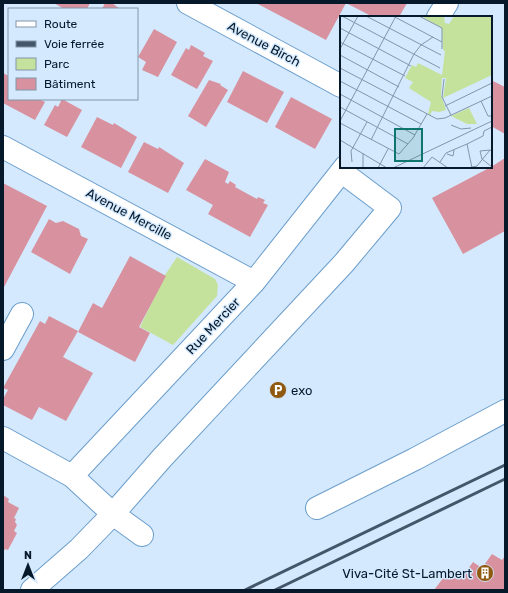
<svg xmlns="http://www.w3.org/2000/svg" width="508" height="593" font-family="Rubik,sans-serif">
<rect width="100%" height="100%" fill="#d4e9fd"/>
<!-- green -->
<path fill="#c5e29c" d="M177 257 215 279 218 285 217 296 173 345 140 327 165 275Z"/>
<!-- building -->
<path fill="#d8929f" d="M54 3H90L87 9H64Z
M105 3H112L120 9H102Z
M256 3H407L399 17H373L346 3 326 40Z
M154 29 177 42 158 77 142 70 146 62 138 57Z
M191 45 205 53 203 56 213 61 197 89 171 75 186 48 189 50Z
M243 71 284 92 267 123 227 102Z
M3 73 9 76V99H39L45 102 35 120 3 103Z
M209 80 221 84 220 85 228 90 206 127 188 116Z
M491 80 505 87V134L491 126Z
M291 97 332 119 315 149 275 127Z
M62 99 82 110 67 137 44 125 55 105 58 107Z
M97 117 113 125 114 123 137 137 121 168 81 147Z
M144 142 158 149 159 147 184 163 168 193 128 172Z
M505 158V231L463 254 432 198 491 167Z
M205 159 229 172 225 182 228 184 230 181 236 185 235 187 257 199 258 197 265 200 263 203 268 205 250 237 208 214 213 205 186 190Z
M3 183 47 206 3 289Z
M49 219 56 223 63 221 79 229 81 236 88 239 70 274 31 252Z
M130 256 166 276 139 327 150 333 135 362 78 332 93 303 102 308Z
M49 316 78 331 63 357 93 373 66 421 39 407 32 420 3 405V399L8 390 3 388 40 321 45 324Z
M3 495 9 499 8 502 19 508 14 518 16 519 15 522 17 525 14 531 17 533 8 550 5 549 3 553Z
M492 554 502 560 505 556V590H434L444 577 448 579 454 570 463 576 473 562 482 568Z"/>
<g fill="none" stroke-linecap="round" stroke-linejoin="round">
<!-- minor casing -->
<g stroke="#6b9dcb" stroke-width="24">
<path id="minor" d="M188 3 341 86
M438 17 447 3
M3 147 254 282
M3 349 22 314
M3 438 72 476 113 514 142 535
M72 476 254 282 345 167
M317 508 415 459 505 411
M32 590 79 549 113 514 162 458 344 263 390 208 342 172"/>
</g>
<!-- minor -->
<use href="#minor" stroke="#fff" stroke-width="22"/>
<!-- rail -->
<path stroke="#435769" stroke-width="3" d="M245 590 505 465
M275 590 505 479"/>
</g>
<!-- icons -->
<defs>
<g id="parking-disc" transform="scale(0.9)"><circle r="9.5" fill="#905910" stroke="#d4e9fd"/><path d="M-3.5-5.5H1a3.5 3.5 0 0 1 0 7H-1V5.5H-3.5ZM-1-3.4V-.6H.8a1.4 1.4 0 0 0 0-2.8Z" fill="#fff"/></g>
<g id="building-disc" transform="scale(0.9)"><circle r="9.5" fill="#905910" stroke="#d4e9fd"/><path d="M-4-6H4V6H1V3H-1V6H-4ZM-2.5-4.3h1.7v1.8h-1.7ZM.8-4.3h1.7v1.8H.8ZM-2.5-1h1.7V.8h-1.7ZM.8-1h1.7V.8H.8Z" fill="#fff"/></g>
</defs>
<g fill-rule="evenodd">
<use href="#parking-disc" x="278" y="390"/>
<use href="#building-disc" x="485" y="573"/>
</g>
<g text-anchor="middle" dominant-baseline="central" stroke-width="3" stroke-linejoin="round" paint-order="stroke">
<!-- street labels -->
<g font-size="13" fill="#05192a" stroke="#d4e9fd">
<text transform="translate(264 44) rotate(28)">Avenue Birch</text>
<text transform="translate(129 214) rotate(28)">Avenue Mercille</text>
<text transform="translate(213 326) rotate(-47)">Rue Mercier</text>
</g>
<!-- poi labels -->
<g font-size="13" fill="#05192a" stroke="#d4e9fd" text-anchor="start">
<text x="291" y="390">exo</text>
<text x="472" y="573" text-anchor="end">Viva-Cité St-Lambert</text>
</g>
</g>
<!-- overview -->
<g transform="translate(340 16)">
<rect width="152" height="152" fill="#d4e9fd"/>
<path d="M81 0H104L105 7 109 8 114 0 152 1V59L103 82 106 62H102L101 79 106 94 99 96 92 95 90 99 88 98 91 86 69 72 73 66 65 62 72 49 76 51 78 47 102 59 105 35 103 34 102 12ZM129 92 137 108H127L111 100Z" fill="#c5e29c"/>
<path fill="none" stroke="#8196a9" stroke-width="1" d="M2 0 100 52M26 0 101 39M53 0 102 26M79 0 102 12V33M0 12 71 50M0 26 65 60M0 33 18 0M0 39 59 71M0 52 97 103 105 102 152 80M104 63 102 81 111 99M0 65 81 108M0 78 75 119M141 85 148 100H152M105 90 152 67M0 91 68 128M0 105 56 0M0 107 59 138 73 122 87 98M111 109 121 113 131 112M0 124 47 152M31 124 74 38 81 29 93 21M23 137V152M107 138 113 140 114 134M142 143 140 135 150 134M142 143 152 151M12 146 11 135 27 106M100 146 106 137 127 128M132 151 137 150 150 134 152 135M38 152 48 133M53 152 152 105M83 152 92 141 108 152M132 152 127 128 143 120 144 115 152 111"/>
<path fill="#0f766e" fill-opacity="0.15" stroke="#0f766e" stroke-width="2" d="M55 113H82V145H55Z"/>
<rect width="152" height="152" fill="none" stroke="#05192a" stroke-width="2"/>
</g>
<!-- border -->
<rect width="508" height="593" fill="none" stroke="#05192a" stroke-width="8"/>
<!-- legend -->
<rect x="8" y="8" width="130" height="92" fill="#d4e9fd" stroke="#8196a9"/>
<rect x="16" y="21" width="20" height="6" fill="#ffffff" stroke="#8196a9"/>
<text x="44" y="28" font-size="12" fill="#05192a">Route</text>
<rect x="16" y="41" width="20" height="6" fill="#435769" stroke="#8196a9"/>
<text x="44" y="48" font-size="12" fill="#05192a">Voie ferrée</text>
<rect x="16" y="58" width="20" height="12" fill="#c5e29c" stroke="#8196a9"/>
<text x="44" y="68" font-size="12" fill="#05192a">Parc</text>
<rect x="16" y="78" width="20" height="12" fill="#d8929f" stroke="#8196a9"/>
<text x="44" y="88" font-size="12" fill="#05192a">Bâtiment</text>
<!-- north arrow -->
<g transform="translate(28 565)" stroke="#d4e9fd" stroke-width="3" paint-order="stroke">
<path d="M0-3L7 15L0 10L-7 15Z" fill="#05192a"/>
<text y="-6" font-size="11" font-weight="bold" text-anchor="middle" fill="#05192a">N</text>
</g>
</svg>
